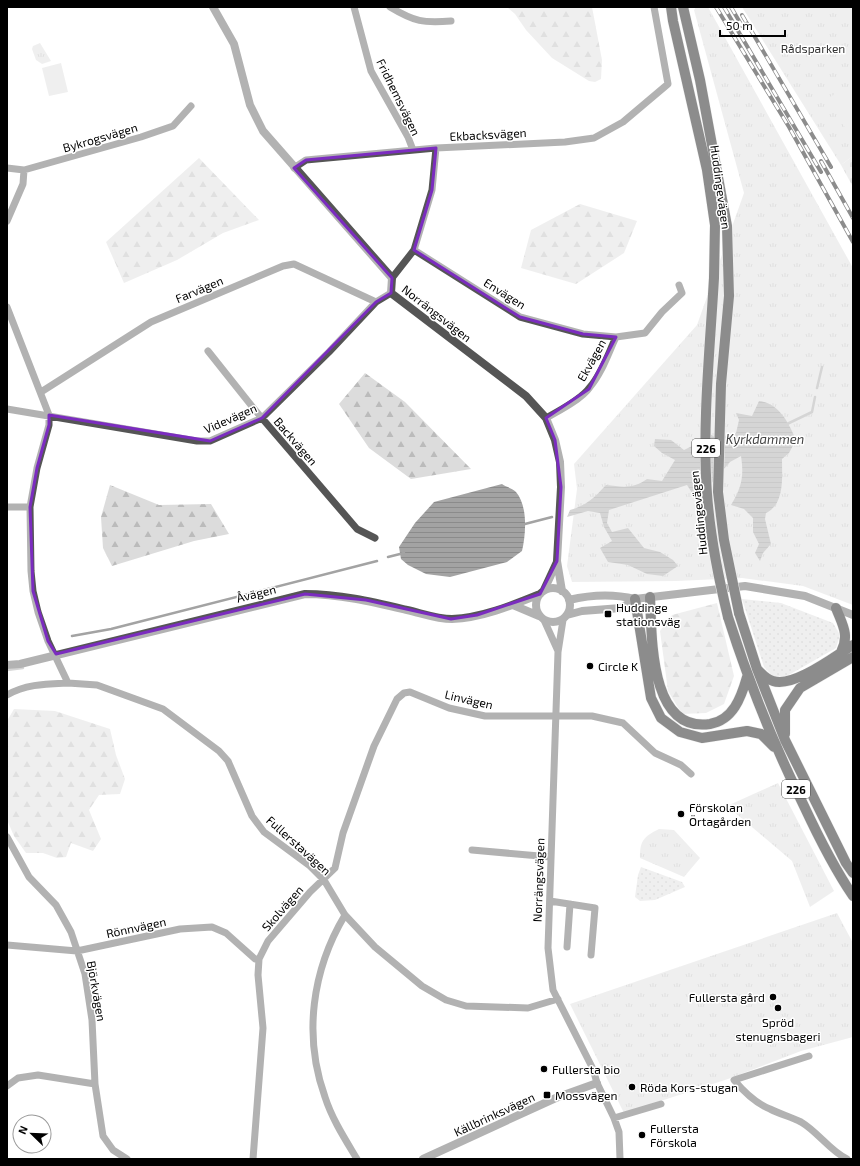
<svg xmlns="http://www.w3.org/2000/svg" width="860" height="1166" font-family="'Exo 2',sans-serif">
<defs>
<pattern id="grass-dots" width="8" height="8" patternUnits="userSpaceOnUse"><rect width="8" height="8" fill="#dcdcdc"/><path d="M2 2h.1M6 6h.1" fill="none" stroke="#bbb" stroke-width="1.8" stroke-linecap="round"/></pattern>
<pattern id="forest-firs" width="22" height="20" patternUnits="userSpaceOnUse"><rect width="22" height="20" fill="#dcdcdc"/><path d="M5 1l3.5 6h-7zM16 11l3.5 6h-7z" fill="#bbb"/></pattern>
<pattern id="cemetery-stones" width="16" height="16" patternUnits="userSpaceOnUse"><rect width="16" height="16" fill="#dcdcdc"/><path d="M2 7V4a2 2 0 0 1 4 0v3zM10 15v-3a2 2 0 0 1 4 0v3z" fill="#bbb"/></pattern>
<pattern id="park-tufts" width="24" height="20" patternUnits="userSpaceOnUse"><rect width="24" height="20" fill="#dcdcdc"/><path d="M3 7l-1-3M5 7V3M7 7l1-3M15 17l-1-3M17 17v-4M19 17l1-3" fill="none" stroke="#bbb"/></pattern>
<pattern id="water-rules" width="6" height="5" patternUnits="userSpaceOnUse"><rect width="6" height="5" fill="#a3a3a3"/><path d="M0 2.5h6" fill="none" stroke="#8b8b8b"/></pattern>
</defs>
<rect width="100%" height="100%" fill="#fff"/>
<!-- grass -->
<path fill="url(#grass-dots)" d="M742 599 781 603 833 623 840 635 836 648 787 676H773L764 667Z
M641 867 682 882 685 887 655 900 640 901 635 897 638 875Z"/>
<!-- forest -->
<path fill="url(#forest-firs)" d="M507 7H592L602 60 601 79 595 82 589 81 552 58 526 30 515 14Z
M199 158 259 220 223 233 177 260 124 283 106 242Z
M580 204 637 221 624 253 576 284 521 268 531 230Z
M365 373 405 402 471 469 411 479 369 448 339 404Z
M110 485 159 505 211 504 229 534 194 541 112 566 103 548 101 517Z
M717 603 734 676 724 704 706 713 682 714 668 691 660 631 672 615Z
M14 709 55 711 110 729 116 755 125 779 120 794 99 795 89 810 101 839 93 851 71 843 66 857 57 858 43 853H26L14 836 7 820V721Z"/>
<!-- cemetery -->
<path fill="url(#cemetery-stones)" d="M853 156V187L841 165Z"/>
<!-- park -->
<path fill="url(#park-tufts)" d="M696 7H708L853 268V605L803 586 742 578 677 581 572 582 567 566 577 489 574 464 697 325 744 193 694 10Z
M742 7H853V156L841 165Z
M40 43 51 61 42 64 36 60 32 49 33 46Z
M778 783 834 891 810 907 792 861 727 806Z
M659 829 674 830 700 858 684 877 640 858C640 841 643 837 659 829Z
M837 913 853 943V1037L801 1051 728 1079 624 1113 570 1004Z"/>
<!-- pitch -->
<path fill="#dcdcdc" d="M61 63 68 92 49 96 42 68Z
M852 85 853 86V141L828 98Z"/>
<!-- water -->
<path fill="url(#water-rules)" d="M759 401C779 403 789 423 796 440L789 453 782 459C782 477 785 504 766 513L765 519 771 544 763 553 760 561 755 553 759 544 753 532V518L744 509 731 505C742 487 744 476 741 456L730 462 709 486 694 496 687 485 609 510 607 523 612 532 628 528 644 548 660 552 673 560 678 566 663 576 647 574 628 565 608 562 600 548 612 541 604 527 600 513 588 511 567 517 570 510C586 506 595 497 606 485 623 487 633 489 647 479L662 481 675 460 662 453 654 446 655 439 671 440 684 450 702 441 700 431 703 429 716 438 736 433 739 420 736 413 752 416Z
M502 484C506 487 512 488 516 492 528 506 526 534 522 551L507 562 450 577 426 574 408 565 401 559 399 547 415 523 434 502Z"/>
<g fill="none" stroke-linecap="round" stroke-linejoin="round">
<!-- stream -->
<path stroke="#a3a3a3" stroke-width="2.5" d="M817 388 822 367
M785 425 812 412 815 397
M521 525 552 517
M388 557 404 553
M72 636 111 629 377 561
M7 670 23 668"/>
<!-- primary casing -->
<g stroke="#dbdbdb" stroke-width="11">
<path id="primary" d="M671 7 673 21 707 170 715 225 714 278
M683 7 700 80 727 226 729 296
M650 597C652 636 649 733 710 724 733 720 741 698 747 677
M635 599 651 698 661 718 680 732 702 738 747 731 761 734 774 747
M836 608C842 624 850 635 841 652
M739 613 757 669 785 740 846 863 853 873
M728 617C749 683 773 743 804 806 818 836 834 868 853 896
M758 670C763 675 766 679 773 681 794 688 835 656 853 645
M785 734V710L800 688 853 657"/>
</g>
<!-- minor -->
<path stroke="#555" stroke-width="7" d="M354 7 371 71 408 137 413 150
M390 7C415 22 423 23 451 21
M7 168 24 170 141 137 173 126 191 106
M294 168 306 160 436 148 565 142 594 138 623 122 668 84 654 7
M7 221 23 184 24 170
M414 250 520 317 583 334 616 337
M392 278 414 250 432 190 436 148
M7 307 49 415V425L37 468 30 507 31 571 33 591 38 612 48 641 68 683 97 685 163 709 219 751 228 761 252 816 264 832 310 866 324 880 345 915 375 947 422 986 446 1000 466 1006 528 1008 558 999
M208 351 255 410 357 529 375 538
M41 392 151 322 283 266 294 264 376 302
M7 409 197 441H210L262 418 329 352 376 302 391 293
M546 418C559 411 582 399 590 387 602 373 608 354 616 337L645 333 662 312 682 293 679 285
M7 507H30
M544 620 558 651
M563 620 558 652 548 948 553 990 593 1069 597 1083 614 1118 619 1132 620 1159
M7 695C26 684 46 684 68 683
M7 837 29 877 56 905 71 932 85 974 92 1020 95 1084 103 1136 113 1150 127 1159
M472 850 551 857
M550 901 595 908 591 955
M345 915C312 970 303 1036 325 1097 332 1119 345 1139 357 1159
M7 945 77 951 180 929 212 927 226 933 255 959H259
M567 947 570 904
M809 1056 734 1080C744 1092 755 1103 770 1109 780 1114 791 1117 801 1122 818 1132 830 1151 847 1159
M7 1086 18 1078 38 1075 95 1084
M614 1118 661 1104
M253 1159 263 1028 258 975 259 959 268 941 310 892 335 868 343 833 374 746 397 699 404 693 410 692 449 708 485 716H592L623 723 655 753 681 765 691 774"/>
<!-- tertiary -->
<path stroke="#555" stroke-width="8" d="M213 7 234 44 250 105 263 131 392 278 391 293 526 396 546 418 555 440 560 462 561 487 557 561 562 591
M536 605a17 17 0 1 1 34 0a17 17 0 1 1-34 0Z
M544 590 557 562
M569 600C590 595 614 594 635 599L745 586 805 596 853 615
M513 605 539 616
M567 615 582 611 621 608 635 599
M7 665 20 664 305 594C340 594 373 602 407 610 421 613 437 619 452 619 482 618 513 605 540 594
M423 1159 558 1097 597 1083"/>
<!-- primary -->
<use href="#primary" stroke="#000" stroke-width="10"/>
<!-- rail casing -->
<g stroke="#000" stroke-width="4">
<path id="rail" d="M716 7 789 127 853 242
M724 7 821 172
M731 7 742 26
M742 15 831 167
M821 161 853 218"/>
</g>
<!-- rail -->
<use href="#rail" stroke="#fff" stroke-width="2.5" stroke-dasharray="8" stroke-linecap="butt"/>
<!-- primary-bridge casing -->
<g stroke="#dbdbdb" stroke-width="11" stroke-linecap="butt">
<path id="primary-bridge" d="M714 278C710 348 702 425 707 494 710 535 718 576 728 617
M729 296 721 384 718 492 724 540 739 613"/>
</g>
<!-- primary-bridge -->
<use href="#primary-bridge" stroke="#000" stroke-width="10"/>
</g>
<!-- marked area -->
<path d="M0 0H860V1166H0ZM436 148 432 190 414 250 520 317 583 334 616 337 589 389 546 418 555 440 561 487 557 561 540 594 477 615 451 619 366 600 305 594 56 654 48 641 33 591 30 507 37 468 49 425V415L210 441 262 418 376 302 391 293 392 278 294 168 306 160Z" fill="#fff" fill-opacity=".55" fill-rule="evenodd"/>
<path fill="none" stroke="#7b2cbf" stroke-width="3" stroke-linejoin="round" d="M436 148 432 190 414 250 520 317 583 334 616 337 589 389 546 418 555 440 561 487 557 561 540 594 477 615 451 619 366 600 305 594 56 654 48 641 33 591 30 507 37 468 49 425V415L210 441 262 418 376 302 391 293 392 278 294 168 306 160Z"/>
<!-- markers -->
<g fill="#000" stroke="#fff" stroke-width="1.5">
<rect x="604" y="610" width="8" height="8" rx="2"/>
<circle cx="590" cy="666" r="4"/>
<circle cx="681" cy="814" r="4"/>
<circle cx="773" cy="997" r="4"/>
<circle cx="778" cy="1008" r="4"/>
<circle cx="544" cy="1069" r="4"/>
<circle cx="632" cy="1087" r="4"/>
<rect x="543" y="1091" width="8" height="8" rx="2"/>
<circle cx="642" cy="1135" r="4"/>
</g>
<g text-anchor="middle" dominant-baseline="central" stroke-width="3" stroke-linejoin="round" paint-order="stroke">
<!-- shield labels -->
<g fill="#fff" stroke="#4c4c4c" stroke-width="1">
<rect x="692" y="439" width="28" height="18" rx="3"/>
<rect x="782" y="780" width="28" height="18" rx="3"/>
</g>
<g font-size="11" font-weight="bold" fill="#000">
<text x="706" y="448">226</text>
<text x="796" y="789">226</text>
</g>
<!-- park labels -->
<g font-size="12" fill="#333" stroke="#fff">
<text x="813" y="48">Rådsparken</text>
</g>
<!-- street labels -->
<g font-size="12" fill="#000" stroke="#fff">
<text transform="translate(399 97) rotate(64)">Fridhemsvägen</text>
<text transform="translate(488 134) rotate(-3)">Ekbacksvägen</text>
<text transform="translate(100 137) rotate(-16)">Bykrogsvägen</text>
<text transform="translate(721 187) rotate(82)">Huddingevägen</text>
<text transform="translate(199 289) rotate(-23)">Farvägen</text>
<text transform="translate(505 293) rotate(32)">Envägen</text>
<text transform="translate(437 313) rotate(38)">Norrängsvägen</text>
<text transform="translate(591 360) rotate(-61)">Ekvägen</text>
<text transform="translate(230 418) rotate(-24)">Videvägen</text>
<text transform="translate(296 441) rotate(49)">Backvägen</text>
<text transform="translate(698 513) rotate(-96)">Huddingevägen</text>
<text transform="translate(256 593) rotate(-14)">Åvägen</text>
<text transform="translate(469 699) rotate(13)">Linvägen</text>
<text transform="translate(299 845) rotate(42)">Fullerstavägen</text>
<text transform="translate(538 880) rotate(-88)">Norrängsvägen</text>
<text transform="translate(282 908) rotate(-49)">Skolvägen</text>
<text transform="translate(136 927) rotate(-12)">Rönnvägen</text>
<text transform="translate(97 991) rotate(80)">Björkvägen</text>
<text transform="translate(494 1114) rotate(-25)">Källbrinksvägen</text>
</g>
<!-- poi labels -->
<g font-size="12" fill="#000" stroke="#fff" text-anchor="start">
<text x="616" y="607">Huddinge<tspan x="616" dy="14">stationsväg</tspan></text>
<text x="598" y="666">Circle K</text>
<text x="689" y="807">Förskolan<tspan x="689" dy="14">Örtagården</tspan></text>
<text x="765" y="997" text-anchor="end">Fullersta gård</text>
<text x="778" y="1022" text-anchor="middle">Spröd<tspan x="778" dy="14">stenugnsbageri</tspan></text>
<text x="552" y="1069">Fullersta bio</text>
<text x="640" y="1087">Röda Kors-stugan</text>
<text x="555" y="1095">Mossvägen</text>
<text x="650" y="1128">Fullersta<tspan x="650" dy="14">Förskola</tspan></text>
</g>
<!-- water labels -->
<g font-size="13" font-style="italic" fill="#444" stroke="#fff">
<text x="765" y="439">Kyrkdammen</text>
</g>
</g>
<!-- border -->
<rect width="860" height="1166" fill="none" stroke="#000000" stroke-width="16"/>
<!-- north arrow -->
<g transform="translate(32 1134) rotate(293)"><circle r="19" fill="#ffffff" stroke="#999999"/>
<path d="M0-3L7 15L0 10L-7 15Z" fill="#000000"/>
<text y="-6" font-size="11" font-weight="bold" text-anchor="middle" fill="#000000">N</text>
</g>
<!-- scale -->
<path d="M720 30v6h65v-6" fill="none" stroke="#000000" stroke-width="2"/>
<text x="726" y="30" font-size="12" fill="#000000" stroke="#ffffff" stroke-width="3" paint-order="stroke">50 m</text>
</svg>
